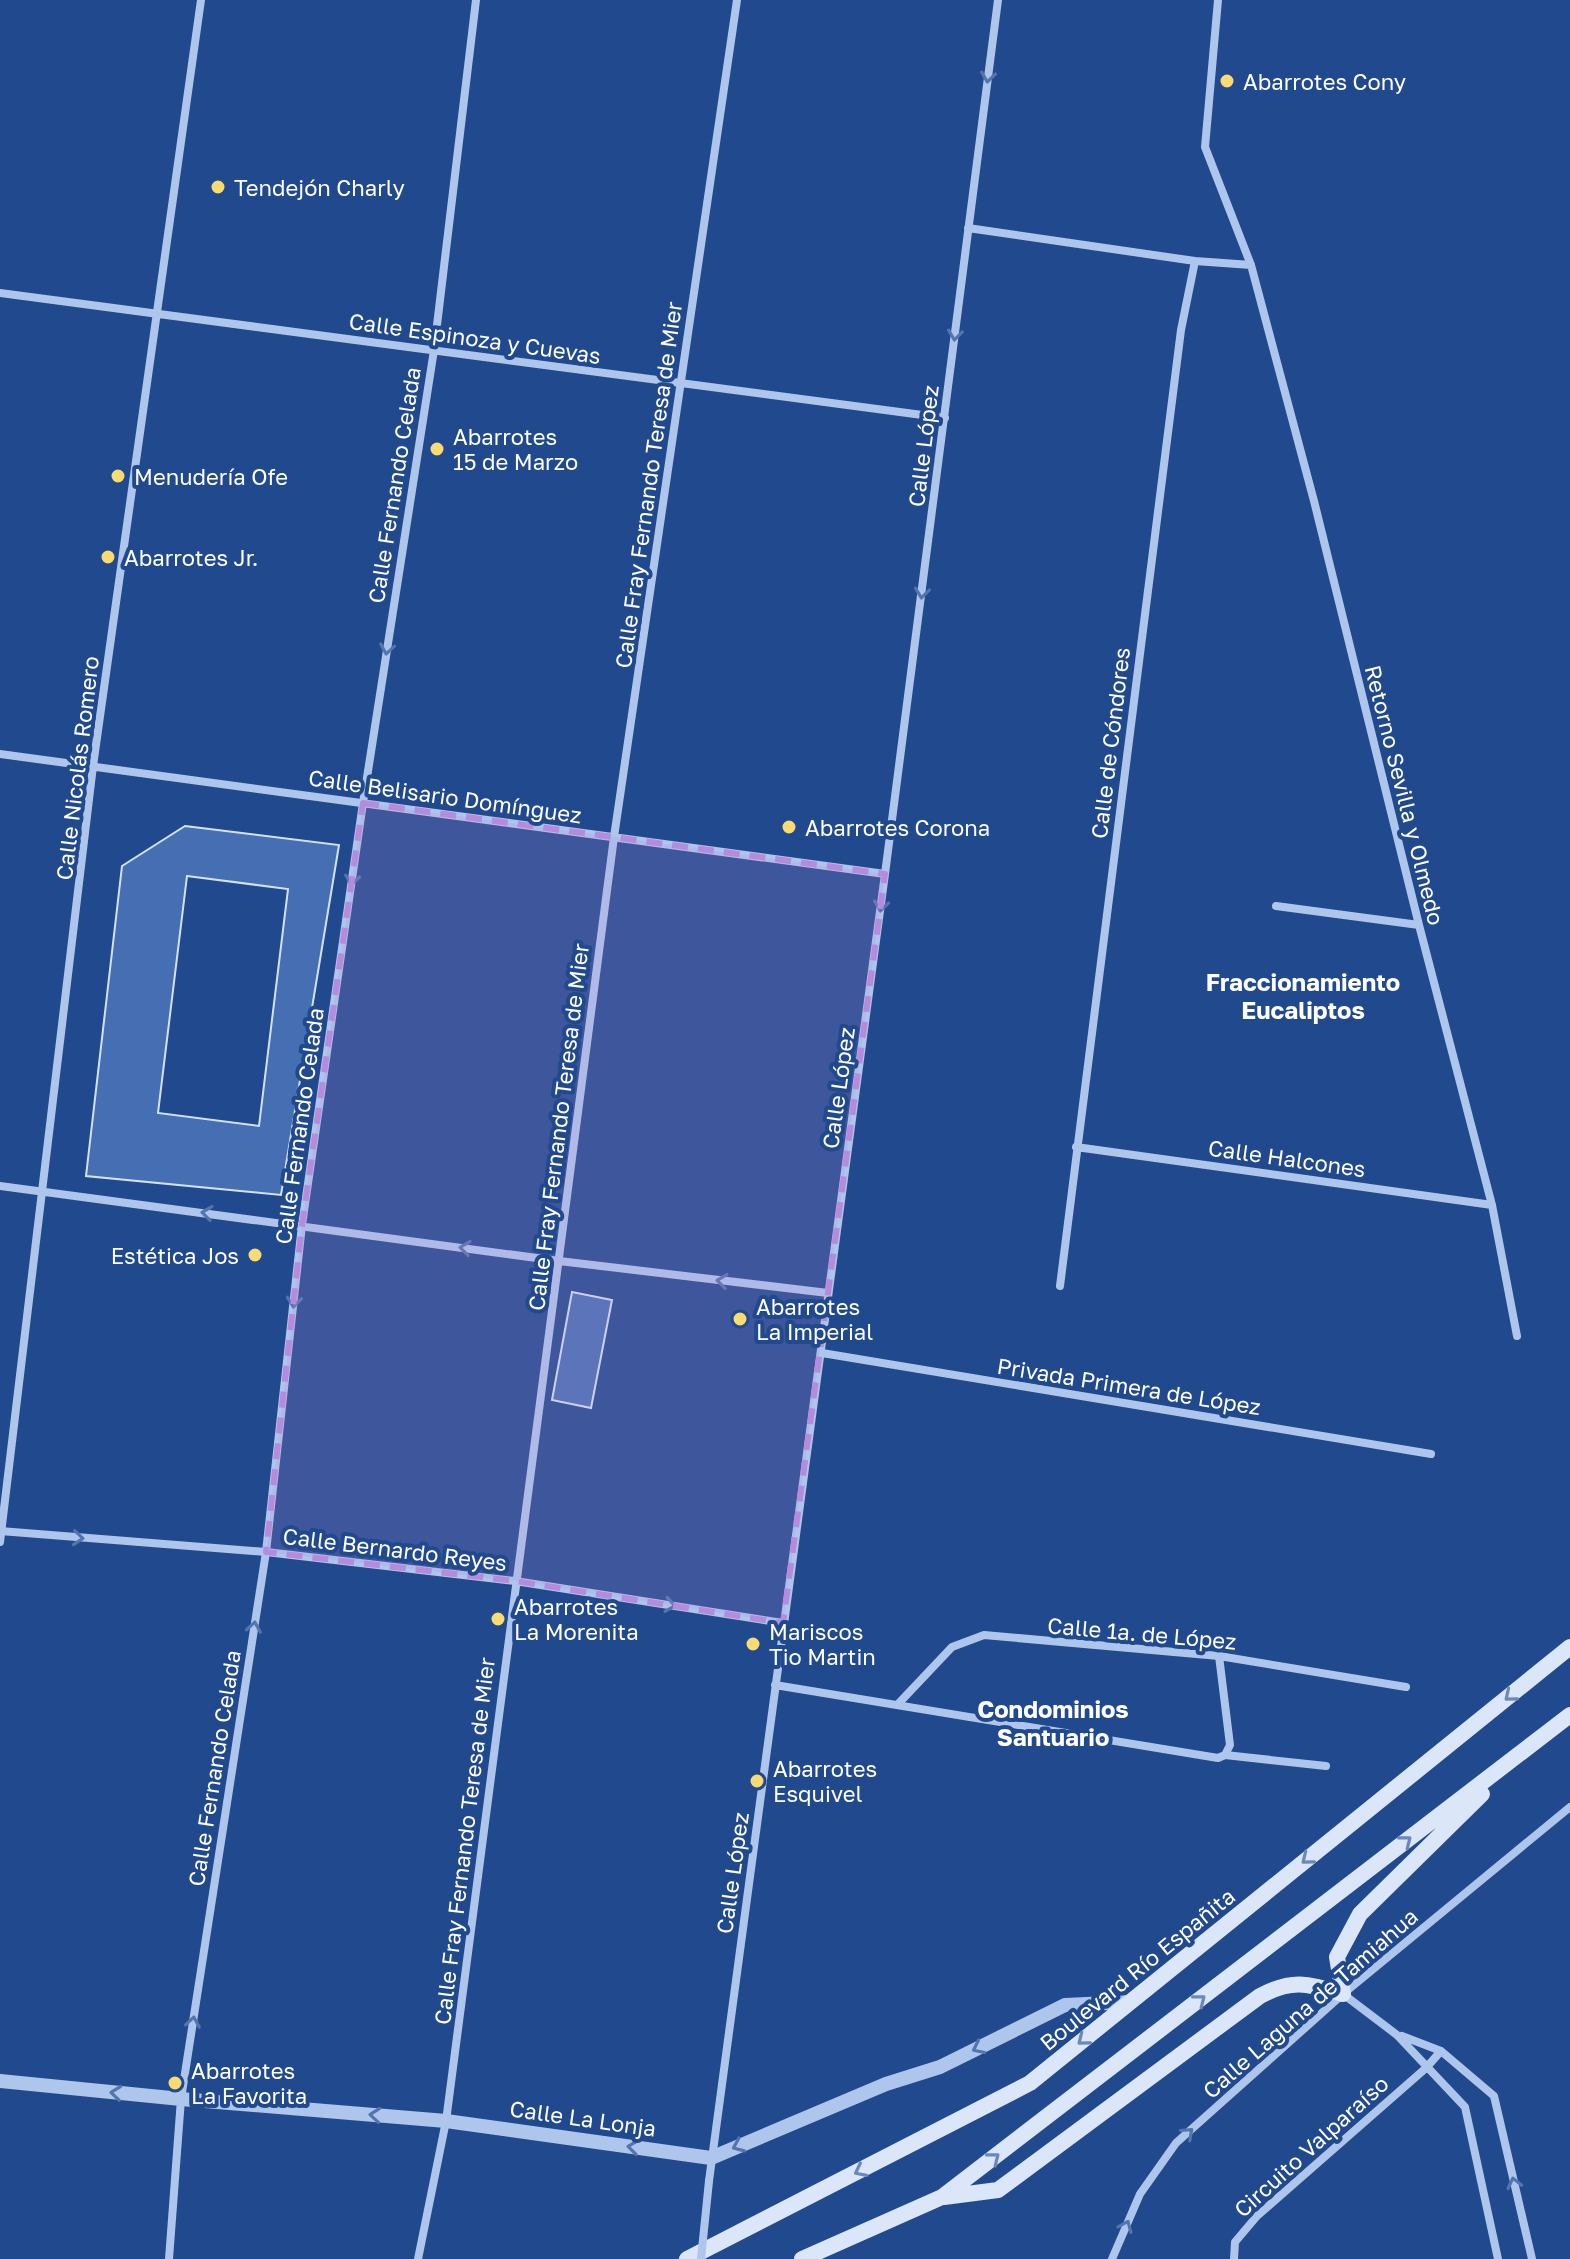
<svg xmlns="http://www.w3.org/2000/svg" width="1570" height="2259" font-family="'Golos Text',sans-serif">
<rect width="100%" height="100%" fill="#21498d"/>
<!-- building -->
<path fill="#456fb2" stroke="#d4e2f9" stroke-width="2" fill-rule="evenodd" d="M185 826 339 845 281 1195 86 1176 122 866ZM187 876 288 889 259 1126 158 1113Z
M572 1292 612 1300 591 1408 552 1400Z"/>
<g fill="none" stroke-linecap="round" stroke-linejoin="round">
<!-- minor -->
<path stroke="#afc6ec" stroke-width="8" d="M1218 0 1205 147 1251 265 1314 501 1419 925 1492 1205 1517 1336
M968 228 1195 261
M0 293 945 418
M0 754 885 874
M1276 906 1419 925
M1076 1147 1492 1205
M0 1186 559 1261 828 1293
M1060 1286 1181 330 1195 261 1251 265
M822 1353 1431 1454
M0 1531 266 1552 515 1581 783 1623
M0 1542 93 766 201 0
M775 1685 1218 1758 1225 1755 1230 1745 1219 1656
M899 1703 952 1647 984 1635 1219 1656 1406 1687
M1225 1755 1326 1766
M1343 1994 1397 2035 1465 2107 1498 2259
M1402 2036 1441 2051 1494 2096 1532 2259
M709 2181 885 874 998 0
M169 2259 181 2099 266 1552 302 1225 363 803 434 350 476 0
M418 2259 446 2121 614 837 737 0
M1112 2259 1140 2194 1176 2143 1343 1994 1570 1807
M1234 2259 1235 2242 1257 2216 1426 2068 1441 2051"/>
<!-- tertiary -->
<path stroke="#afc6ec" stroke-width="14" d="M0 2081 181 2099 446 2121 711 2158 886 2084 940 2067 1065 2005 1130 2002"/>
<!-- secondary -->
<path stroke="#dbe6f9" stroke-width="16" d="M944 2197 998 2190 1260 1996C1293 1978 1309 1984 1343 1994L1337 1957 1360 1914 1482 1794
M687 2259 1030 2083 1570 1647
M802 2259 942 2197 1570 1715"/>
<!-- minor-bridge -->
<path stroke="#afc6ec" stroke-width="8" d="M701 2259 709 2181"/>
</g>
<!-- one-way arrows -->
<defs><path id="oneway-chevron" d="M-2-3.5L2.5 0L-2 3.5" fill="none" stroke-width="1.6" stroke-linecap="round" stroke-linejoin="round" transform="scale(2)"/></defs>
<g stroke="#5375ae">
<use href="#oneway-chevron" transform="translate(988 77) rotate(98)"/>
<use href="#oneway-chevron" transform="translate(955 335) rotate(97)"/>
<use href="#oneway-chevron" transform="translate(922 593) rotate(97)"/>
<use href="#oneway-chevron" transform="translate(387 649) rotate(99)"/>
<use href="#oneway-chevron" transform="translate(352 880) rotate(98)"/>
<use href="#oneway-chevron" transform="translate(881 906) rotate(98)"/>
<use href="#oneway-chevron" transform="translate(207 1213) rotate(-173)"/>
<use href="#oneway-chevron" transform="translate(465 1248) rotate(-172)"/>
<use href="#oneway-chevron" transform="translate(722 1281) rotate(-173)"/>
<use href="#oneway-chevron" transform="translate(294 1302) rotate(96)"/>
<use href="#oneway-chevron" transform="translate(78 1538) rotate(5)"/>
<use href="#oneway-chevron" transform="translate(670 1605) rotate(9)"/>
<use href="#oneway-chevron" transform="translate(254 1627) rotate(-81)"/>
<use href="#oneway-chevron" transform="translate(193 2022) rotate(-81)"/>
<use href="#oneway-chevron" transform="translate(978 2048) rotate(154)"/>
<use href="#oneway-chevron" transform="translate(116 2093) rotate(-174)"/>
<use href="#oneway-chevron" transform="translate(375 2115) rotate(-175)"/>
<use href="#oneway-chevron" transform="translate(1188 2133) rotate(-42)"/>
<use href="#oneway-chevron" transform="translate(738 2146) rotate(157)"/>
<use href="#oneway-chevron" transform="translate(633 2147) rotate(-172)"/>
<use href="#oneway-chevron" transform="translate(1514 2183) rotate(-103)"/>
<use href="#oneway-chevron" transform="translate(1126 2226) rotate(-67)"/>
</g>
<g stroke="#6b88b8">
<use href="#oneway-chevron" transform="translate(1510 1696) rotate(140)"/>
<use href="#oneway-chevron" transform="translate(1406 1841) rotate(-38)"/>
<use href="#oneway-chevron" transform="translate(1307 1859) rotate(141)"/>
<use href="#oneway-chevron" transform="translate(1200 2000) rotate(-38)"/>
<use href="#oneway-chevron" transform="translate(1083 2040) rotate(141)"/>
<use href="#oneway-chevron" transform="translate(994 2158) rotate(-38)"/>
<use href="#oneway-chevron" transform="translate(860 2171) rotate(153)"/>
</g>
<!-- marked area -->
<path fill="#b68bdc" fill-opacity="0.2" stroke="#b68bdc" stroke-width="6" stroke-dasharray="16 10" stroke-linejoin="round" d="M363 803 885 874 783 1623 515 1581 266 1552 302 1225Z"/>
<!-- markers -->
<g fill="#f9db70" stroke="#21498d" stroke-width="3">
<circle cx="1227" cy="81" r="8"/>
<circle cx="218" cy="187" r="8"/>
<circle cx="437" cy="449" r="8"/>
<circle cx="118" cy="476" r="8"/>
<circle cx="108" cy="557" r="8"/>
<circle cx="789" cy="827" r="8"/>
<circle cx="255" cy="1255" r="8"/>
<circle cx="740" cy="1319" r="8"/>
<circle cx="498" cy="1619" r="8"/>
<circle cx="753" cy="1644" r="8"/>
<circle cx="757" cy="1781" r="8"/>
<circle cx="175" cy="2083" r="8"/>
</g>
<g text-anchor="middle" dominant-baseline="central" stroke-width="8" stroke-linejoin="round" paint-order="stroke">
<!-- poi labels -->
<g font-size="22" fill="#fff" stroke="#21498d" text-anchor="start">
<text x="1243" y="81">Abarrotes Cony</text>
<text x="234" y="187">Tendejón Charly</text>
<text x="453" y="436">Abarrotes<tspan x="453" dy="25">15 de Marzo</tspan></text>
<text x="134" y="476">Menudería Ofe</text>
<text x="124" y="557">Abarrotes Jr.</text>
<text x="805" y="827">Abarrotes Corona</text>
<text x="239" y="1255" text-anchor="end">Estética Jos</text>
<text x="756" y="1306">Abarrotes<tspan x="756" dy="25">La Imperial</tspan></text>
<text x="514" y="1606">Abarrotes<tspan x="514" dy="25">La Morenita</tspan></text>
<text x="769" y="1631">Mariscos<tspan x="769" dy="25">Tio Martin</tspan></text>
<text x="773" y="1768">Abarrotes<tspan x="773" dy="25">Esquivel</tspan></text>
<text x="191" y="2070">Abarrotes<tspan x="191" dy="25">La Favorita</tspan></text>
</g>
<!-- street labels -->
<g font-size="22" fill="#fff" stroke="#21498d">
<text transform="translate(475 338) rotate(8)">Calle Espinoza y Cuevas</text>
<text transform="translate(923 446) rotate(-83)">Calle López</text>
<text transform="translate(394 485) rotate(-81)">Calle Fernando Celada</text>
<text transform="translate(648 485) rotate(-82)">Calle Fray Fernando Teresa de Mier</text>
<text transform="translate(1110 743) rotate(-83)">Calle de Cóndores</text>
<text transform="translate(77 768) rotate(-83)">Calle Nicolás Romero</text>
<text transform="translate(1405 795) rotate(76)">Retorno Sevilla y Olmedo</text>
<text transform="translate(445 796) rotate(8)">Calle Belisario Domínguez</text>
<text transform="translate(838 1088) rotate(-82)">Calle López</text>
<text transform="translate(299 1126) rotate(-82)">Calle Fernando Celada</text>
<text transform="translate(558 1127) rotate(-83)">Calle Fray Fernando Teresa de Mier</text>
<text transform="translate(1287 1158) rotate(8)">Calle Halcones</text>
<text transform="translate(1129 1386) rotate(9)">Privada Primera de López</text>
<text transform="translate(395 1549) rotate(7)">Calle Bernardo Reyes</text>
<text transform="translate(1142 1633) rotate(5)">Calle 1a. de López</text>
<text transform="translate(214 1768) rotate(-81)">Calle Fernando Celada</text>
<text transform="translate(464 1841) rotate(-83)">Calle Fray Fernando Teresa de Mier</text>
<text transform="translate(732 1873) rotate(-82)">Calle López</text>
<text transform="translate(1137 1969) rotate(-39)">Boulevard Río Españita</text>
<text transform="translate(1310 2003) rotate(-41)">Calle Laguna de Tamiahua</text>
<text transform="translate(583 2118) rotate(8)">Calle La Lonja</text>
<text transform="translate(1311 2146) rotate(-42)">Circuito Valparaíso</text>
</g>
<!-- neighbourhood labels -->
<g font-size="24" font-weight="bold" fill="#fff" stroke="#21498d">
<text x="1303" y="981">Fraccionamiento<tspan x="1303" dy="28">Eucaliptos</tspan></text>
<text x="1053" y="1708">Condominios<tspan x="1053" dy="28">Santuario</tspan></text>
</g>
</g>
</svg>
